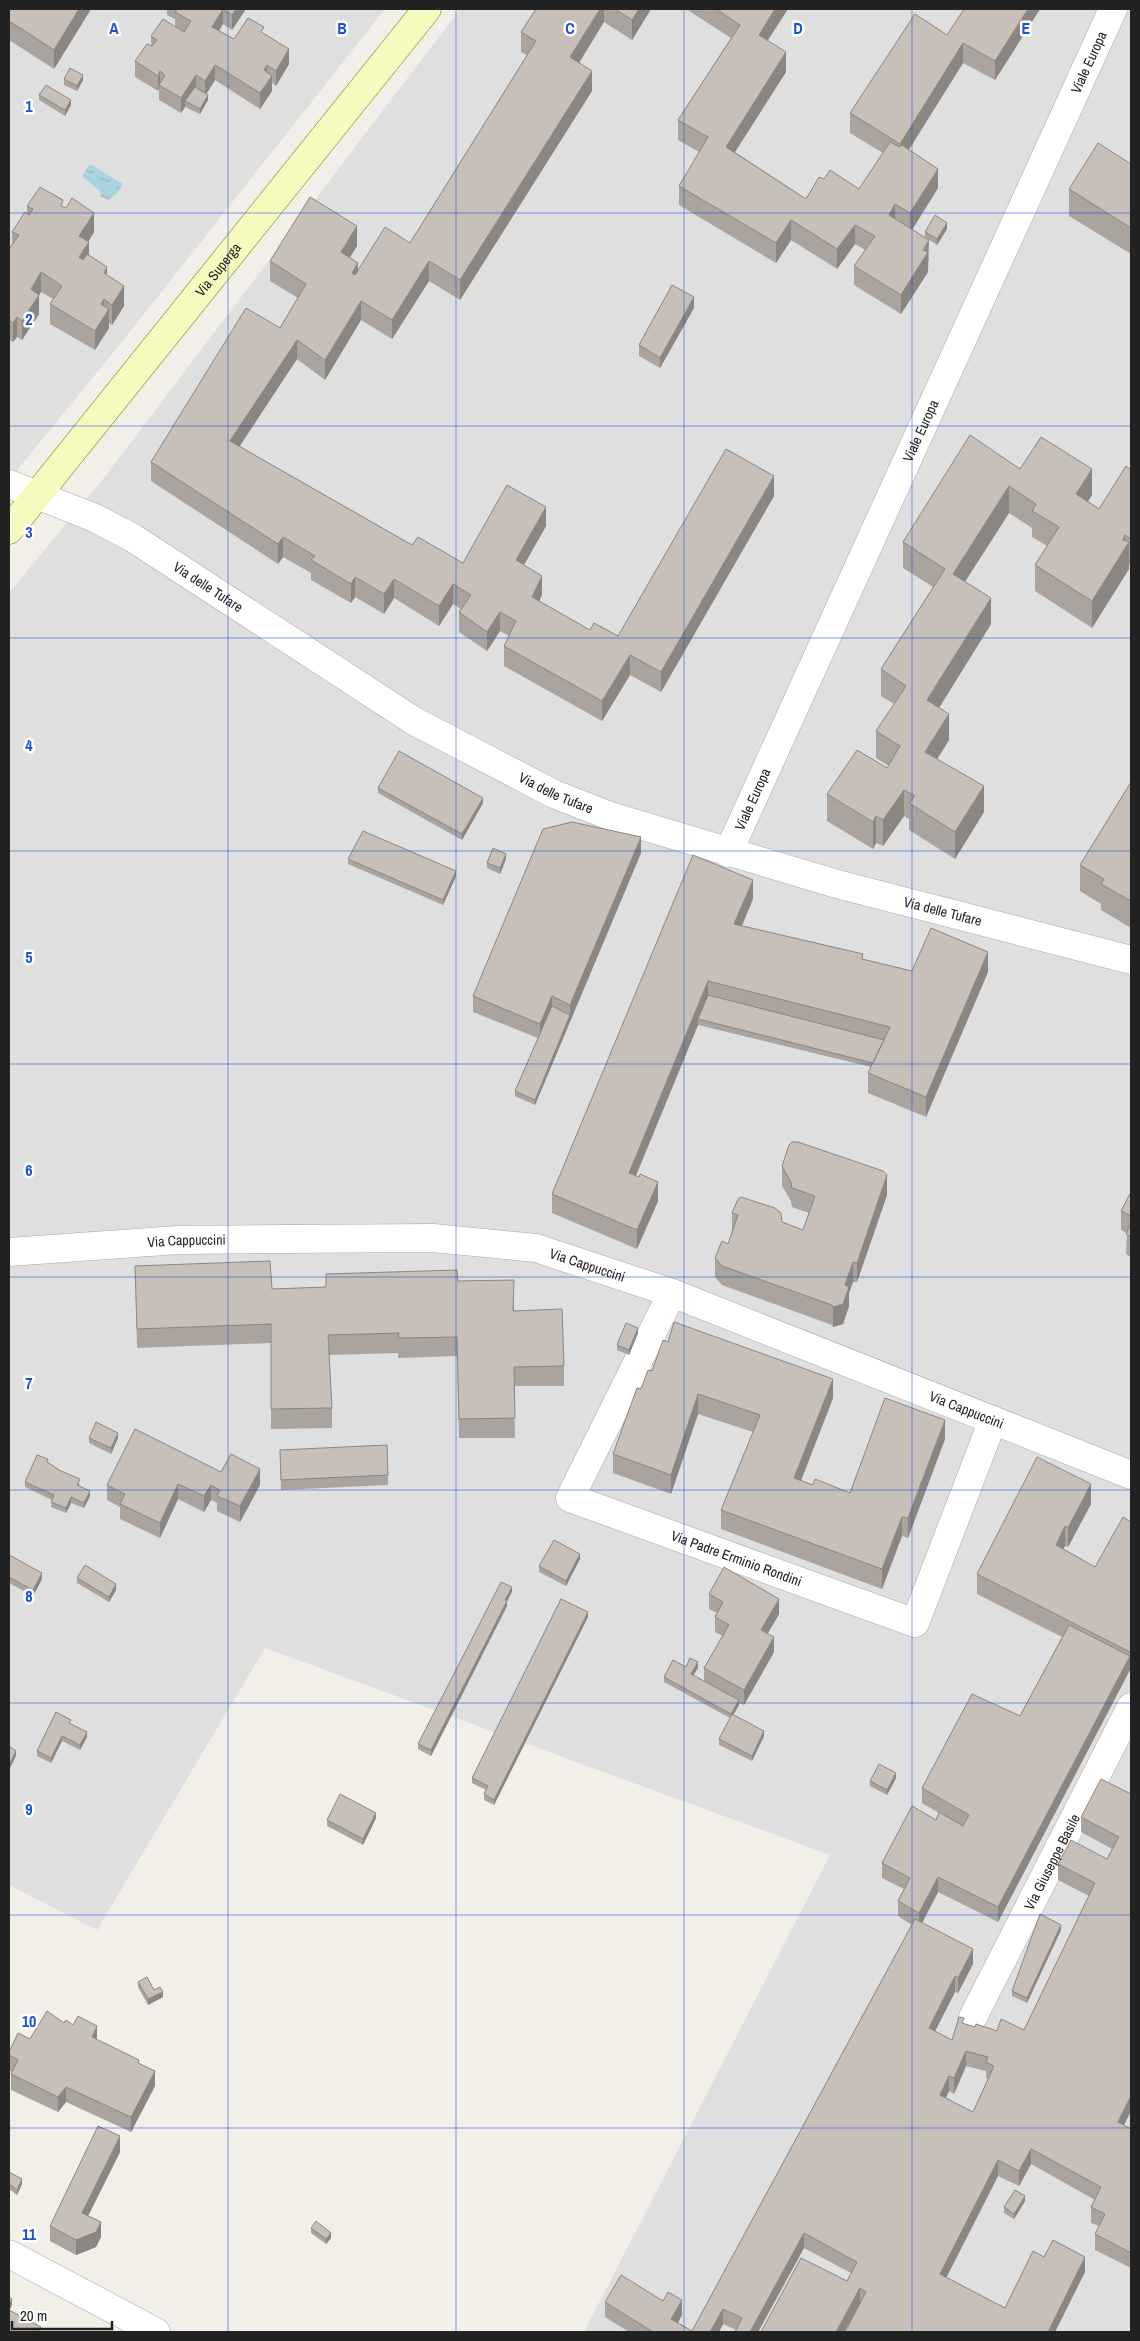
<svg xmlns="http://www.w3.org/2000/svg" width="1140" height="2341" font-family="'Archivo Narrow',sans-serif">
<defs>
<pattern id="water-ripples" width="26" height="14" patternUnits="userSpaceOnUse" patternTransform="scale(1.25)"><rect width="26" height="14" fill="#aad3df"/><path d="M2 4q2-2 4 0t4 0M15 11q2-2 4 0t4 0" fill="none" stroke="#92b5bf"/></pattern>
</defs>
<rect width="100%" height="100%" fill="#f2efe9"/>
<!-- residential -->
<path fill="#e0dfdf" d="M9 9H385L125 338 9 480Z
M460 9H1131V2332H584L830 1855 265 1648 97 1930 9 1885V593L103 479Z"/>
<!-- water -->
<path fill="url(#water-ripples)" d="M90 164 123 184 118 192 109 200 101 197 100 191 82 176Z"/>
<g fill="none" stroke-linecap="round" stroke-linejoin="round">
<!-- street casing -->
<g stroke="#a9a9a9" stroke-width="29">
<g id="street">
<path id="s1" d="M9 484 95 518 133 538 414 721 554 794 610 816 837 884 1131 960"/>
<path id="s2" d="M728 853 1113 9"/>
<path id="s3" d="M9 1252 178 1240 286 1239 433 1238 536 1248 672 1293 1131 1475"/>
<path id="s4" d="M672 1293 570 1498 915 1623 993 1420"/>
<path id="s5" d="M973 2017 1131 1707"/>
<path d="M9 2254 156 2332"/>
</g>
</g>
<!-- secondary casing -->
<g stroke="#707d05" stroke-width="29">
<g id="secondary">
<path id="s6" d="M9 530 427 9"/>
</g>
</g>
<!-- street -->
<use href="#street" stroke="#fff" stroke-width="28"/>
<!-- secondary -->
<use href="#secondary" stroke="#f7fabf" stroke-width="28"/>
</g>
<!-- wall -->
<path fill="#aba49e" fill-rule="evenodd" d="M9 9H91L54 69 9 40Z
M167 9H246L232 30 223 24 219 31 234 39 264 33 289 64 276 86 272 83V91L260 109 215 80 206 94 208 100 200 114 185 107 181 113 159 100V88L158 91 135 77V61L151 46V36L175 26V19L167 15Z
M536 9H651L632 40 604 22 579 63 592 91 460 300 429 281 392 339 361 320 325 380 297 359 239 446 412 545 463 563 546 526 524 565 542 595 539 601 590 630 618 636 774 496 661 692 630 675 602 721 504 666V646L509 636 500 631 487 651 459 632V612L461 609 453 604 439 626 394 598 384 614 355 597 351 603 311 580V573L283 557 278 564 151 481V462L280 328 298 298 270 281V261L357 246 350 257 358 270 410 243 527 55 521 52V32Z
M686 9H788L767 40 786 72 735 152 806 199 824 179 859 189 883 153 850 133V113L947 35 1040 9 995 80 963 63 909 150 938 188 912 230 929 259 928 261V272L901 314 854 285V266L865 250 855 244 837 269 791 240 776 263 679 205V186L699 152 678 140V120L731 38Z
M64 79 83 80 77 91 64 85Z
M39 95 71 105 65 116 39 100Z
M1131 164V254L1069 216V189Z
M27 206 63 207 94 232 88 242 89 255 107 275 124 306 112 325 109 323V328L95 350 50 324V304L53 299 41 292 39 295V314L22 340 17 337 13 342 9 340V249L12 244V232L27 214Z
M947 229 937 245 925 237V232Z
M694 308 660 368 639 356V345Z
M1020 469 1092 495 1088 501 1099 509 1131 470V566L1129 564V569L1092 628 1035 591V565L1047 546 1032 537V528L1009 513 965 582 991 624 939 708 949 740 937 759 984 812 955 859 909 830V819L904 816 883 846 876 843 873 849 827 821V794L887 768 889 766 876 758V731L894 704 881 696V669L933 587 903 568V542Z
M1131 782V928L1101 910V904L1080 891V865Z
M378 788 483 803 462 840 378 793Z
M641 853 535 1105 515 1096V1091L538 1038 473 1012V996Z
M348 859 456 876 443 905 348 864Z
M506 859 500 874 487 868V863Z
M753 899 742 926 863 959 912 971 988 972 926 1117 868 1093V1073L871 1067 698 1025 636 1176 658 1201 637 1249 552 1213V1194Z
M782 1166 887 1195 857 1282H853L849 1293V1306L843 1324 833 1327 832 1325 722 1285 715 1277V1258L728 1244 732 1231V1213L782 1222 803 1230 809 1213 792 1207 791 1201 782 1186Z
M1131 1192V1257L1126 1254 1127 1233 1121 1230V1211Z
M135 1266 272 1289 326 1287V1274L458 1281 514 1299V1311L564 1366V1386H514L515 1438H459L457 1356 398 1358V1353L329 1355 332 1408V1428L271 1429V1343L137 1348Z
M638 1333 629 1355 617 1350V1345Z
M652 1371 833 1398 801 1481 813 1485 850 1493 945 1439 908 1538 902 1536 882 1589 721 1529V1510L753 1432 698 1414 671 1494 613 1473V1454L641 1389Z
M89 1438H118L111 1454 89 1443Z
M280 1450 388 1475V1485L281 1490Z
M48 1463 80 1484 79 1486 90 1496 84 1508 71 1503 66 1513 51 1507 52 1500 25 1487V1482Z
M221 1472 260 1485 240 1522 217 1511V1503L211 1500 204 1512 178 1499 160 1538 120 1519V1507L107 1500V1485Z
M1091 1504 1068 1547 1065 1546 1063 1549 1095 1567 1131 1522V1668L998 1922 938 1892 922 1923 973 1964 958 1993 955 1992 935 2031 952 2040 964 2024 975 2027 997 2031 1024 2030 1089 1896 1058 1880V1864L1107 1859 1112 1849 1081 1832V1817L1131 1794V2111L1124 2125 1131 2129V2268L1095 2250V2234L1099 2226 1091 2223V2207L1095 2200 1031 2164 1019 2186 998 2176 946 2278 1005 2308 1044 2257 1085 2272 1055 2332H845L859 2306 844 2332H761L847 2281 851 2273 804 2248 758 2332H735L736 2330 723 2324 719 2332H629L605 2317V2302L682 2315 678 2323 692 2331 912 1925 898 1916V1901L904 1889 882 1878V1863L936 1820 939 1813 922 1803V1788L1020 1716 1062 1637 977 1594V1574ZM966 2066 986 2071V2078L988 2079 973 2112 946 2098 949 2091 954 2094Z
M9 1555 42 1579 33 1596 9 1583Z
M580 1559 566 1586 539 1572V1566Z
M77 1578 116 1590 109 1602 77 1583Z
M512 1592 507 1601V1606L431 1756 418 1749V1744Z
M709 1594 779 1614 768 1633 774 1652 744 1705 739 1703V1705L733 1715 764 1736 752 1761 719 1745V1739L730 1718 664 1682V1677L686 1667 698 1668 693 1675 704 1681V1668L723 1636 715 1632V1617L717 1613 709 1609Z
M588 1617 494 1805 484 1800V1794L486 1790 472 1783V1778Z
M71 1724 87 1737 80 1750 62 1741 51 1763 37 1756V1751Z
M896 1778 887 1795 870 1786V1781Z
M376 1818 363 1845 327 1826V1820Z
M1061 1930 1027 2003 1012 1996V1991Z
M138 1982 154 1990 163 1997 148 2005 138 1987Z
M64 2023 97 2040 139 2063 155 2086 131 2132 66 2102 58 2112 11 2090V2074L12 2072 9 2070V2052L30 2039Z
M120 2152 88 2216 101 2237 96 2247 76 2255 50 2241V2226Z
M9 2172 22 2184 17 2195 9 2189Z
M1025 2201 1014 2219 1004 2213V2207Z
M311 2228 331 2238 326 2244 311 2233Z"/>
<!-- shaded-wall -->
<path fill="#8b8681" d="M79 9H91L54 69V50Z
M223 9V24L212 42V27Z
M236 9H246L232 30V15Z
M600 9H604V22L570 77V57Z
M639 9H651L632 40V20Z
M775 9H788L759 54V35Z
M1028 9H1040L995 80V61Z
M963 43V63L900 163V144Z
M289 49V64L276 86V71Z
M786 52V72L726 166V147Z
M215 65V80L205 96V81Z
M267 65V80L264 70Z
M160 71V85H159V88L158 91V76Z
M592 71V91L460 300V280Z
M83 75V80L77 91V86Z
M196 75V90L185 101V107L181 113V98Z
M272 76V91L260 109V93Z
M208 95V100L200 114V109Z
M71 100V105L65 116V110Z
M938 169V188L910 233V213Z
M895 204V224L889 215Z
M94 213V232L79 256V236Z
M791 220V240L776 263V243Z
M947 223V229L937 245V239Z
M855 225V244L837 269V249Z
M357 226V246L341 272V252Z
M929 240 928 272 901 314V295Z
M89 242V262L79 277V257Z
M429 261V281L392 339V320Z
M358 263V282L352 273Z
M107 267V287L104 273Z
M41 272V292L36 300 39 295V314L22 340V321L31 289Z
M124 286V306L112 325V305Z
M694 297V308L660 368V358Z
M104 299V317L109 309V328L95 350V331L101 304Z
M361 301V320L325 380V360Z
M17 317V337L13 342V323Z
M297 340V359L230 461V441Z
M1092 469V495L1076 520V494Z
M774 476V496L661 692V672Z
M1009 486V513L953 600V574Z
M546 507V526L516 579V560Z
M1125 535V549L1129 542V569L1092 628V601Z
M283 537V557L278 564V544Z
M542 576V595L532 616V597Z
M355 577V597L351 603V584Z
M394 579V598L384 614V594Z
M453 584V604L439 626V606Z
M991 598V624L927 727V700Z
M500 612V631L487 651V632Z
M630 655V675L602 721V701Z
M949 714V740L925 779V752Z
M984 786V812L955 859V832Z
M904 790V816L883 846V820Z
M483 798V803L462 840V834Z
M876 816V843L873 849V822Z
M641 837V853L535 1105V1100L570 1015V1005Z
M506 854V859L500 874V868Z
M456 871V876L443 905V900Z
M753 880V899L734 944V924Z
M988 952V972L926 1117V1097Z
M708 981V1000L698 1019V1025L629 1192V1173Z
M552 996V1011L540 1039V1024Z
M887 1175V1195L857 1282V1263Z
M658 1182V1201L637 1249V1230Z
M853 1262V1282L849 1293V1306L843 1324 833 1327V1307L845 1285Z
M638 1328V1333L629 1355V1350Z
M833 1379V1398L794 1498V1478Z
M698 1394V1414L671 1494V1475Z
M945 1420V1439L908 1538V1518Z
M118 1433V1438L111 1454V1448Z
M260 1469V1485L240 1522V1506Z
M178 1484V1499L160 1538V1523Z
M1091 1484V1504L1068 1547V1528Z
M211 1485V1500L204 1512V1496Z
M90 1491V1496L84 1508V1503Z
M71 1497V1503L66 1513V1508Z
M902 1517V1536L882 1589V1569Z
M1065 1526V1546L1056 1564V1545Z
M580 1554V1559L566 1586V1581Z
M42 1573V1579L33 1596V1590Z
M116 1584V1590L109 1602V1597Z
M512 1587V1592L505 1605V1600Z
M779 1599V1614L761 1645V1630Z
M507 1601V1606L431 1756V1750Z
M588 1612V1617L494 1805V1800Z
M774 1637V1652L744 1705V1690Z
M1131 1649V1668L998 1922V1907L1130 1656V1652Z
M698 1662V1668L691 1679V1674Z
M739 1700V1705L731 1719V1714Z
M764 1731V1736L752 1761V1756Z
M87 1732V1737L80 1750V1745Z
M62 1736V1741L51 1763V1758Z
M16 1751V1756L10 1768V1763Z
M896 1773V1778L887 1795V1790Z
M376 1813V1818L363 1845V1839Z
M938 1877V1892L919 1929V1913Z
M1061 1925V1930L1027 2003V1998Z
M973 1949V1964L958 1993V1978Z
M955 1976V1992L929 2043V2028Z
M163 1992V1997L148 2005V1999Z
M97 2026V2042L92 2037Z
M966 2051V2066L954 2094V2078Z
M155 2071V2086L131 2132V2117Z
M949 2076V2091L940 2110V2095Z
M66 2087V2102L58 2112V2097Z
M1131 2096V2111L1118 2137V2122Z
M120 2136V2152L82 2228V2213Z
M1031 2149V2164L1019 2186V2171Z
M998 2160V2176L940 2290V2274Z
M22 2179V2184L17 2195V2190Z
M1025 2196V2201L1014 2219V2214Z
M101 2222V2237L96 2247 76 2255V2240Z
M331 2233V2238L326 2244V2239Z
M804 2233V2248L758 2332H750Z
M1085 2257V2272L1055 2332H1048Z
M860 2288V2304L844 2332H836Z
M12 2299V2305L9 2311V2306Z
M682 2300V2315L672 2332 671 2319Z
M723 2309V2324L719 2332H710Z"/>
<!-- building -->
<path fill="#c7bfb8" stroke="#8b8681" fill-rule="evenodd" d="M9 9H79L54 50 9 21Z
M177 9H236L232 15 223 9 212 27 234 39 248 18 264 27 261 32 289 49 276 71 267 65 264 70 272 76 260 93 215 65 205 81 196 75 181 98 159 85 165 75 160 71 158 76 135 61 147 44 152 46 157 40 151 36 163 19 184 32 191 21 175 12Z
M536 9H600L570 57 592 71 460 280 429 261 392 320 361 301 325 360 297 340 230 441 412 545 418 537 463 563 507 485 546 507 516 560 542 576 532 597 590 630 594 623 618 636 726 449 774 476 661 672 630 655 602 701 504 646 516 621 500 612 487 632 459 612 471 595 453 584 439 606 394 579 384 594 355 577 351 584 311 560 315 556 283 537 278 544 151 462 246 308 280 328 306 284 270 261 310 197 357 226 341 252 358 263 352 273 355 275 385 227 410 243 536 41 521 32Z
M615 9H639L632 20Z
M716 9H775L759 35 786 52 726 147 806 199 819 177 824 179 830 170 859 189 890 142 900 147 902 145 938 169 910 213 895 204 889 215 929 240 923 250 928 252 901 295 854 266 875 236 855 225 837 249 791 220 776 243 679 186 708 137 678 120 740 25Z
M964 9H1028L995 61 963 43 900 144 850 113 915 14 947 35Z
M70 68 83 75 77 86 64 79Z
M46 85 71 100 65 110 39 95Z
M195 87 208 95 200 109 185 101Z
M1098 143 1131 164V228L1069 189Z
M40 187 63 200 61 206 66 208 72 198 94 213 79 236 89 242 79 257 83 260 87 254 107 267 104 273 124 286 112 305 104 299 101 304 109 309 95 331 50 304 62 286 41 272 31 289 39 295 22 321 17 317 13 323 9 320V249L19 235 12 232 25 212 29 215 33 209 27 206Z
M935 215 947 223 937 239 925 232Z
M672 285 694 297 660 358 639 345Z
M970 435 1020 469 1041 437 1092 469 1076 494 1099 509 1126 466 1131 470V539L1125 535 1123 540 1129 542 1092 601 1035 565 1059 527 1032 511 1036 504 1009 486 953 574 991 598 927 700 949 714 925 752 984 786 955 832 909 803 915 796 904 790 883 820 876 816 873 822 827 794 857 750 887 768 900 746 876 731 906 686 881 669 945 569 903 542Z
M399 751 483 798 462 834 378 788Z
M1131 782V901L1101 884 1104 879 1080 865Z
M572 822 641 837 570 1005 552 996 540 1024 473 996 543 829Z
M363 831 456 871 443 900 348 859Z
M493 848 506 854 500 868 487 863Z
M693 855 753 880 734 924 863 954 862 959 912 971 931 928 988 952 926 1097 868 1073 890 1027 708 981 629 1173 639 1177 640 1174 658 1182 637 1230 552 1194Z
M708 995 884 1040 873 1063 698 1019Z
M552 1006 570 1015 535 1100 515 1091Z
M792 1142H798L883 1171 887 1175 857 1263 853 1262 845 1285 849 1287 843 1304 833 1307 832 1305 722 1266 715 1258 722 1241 728 1244 738 1215 732 1213 738 1199 741 1197 775 1208 781 1213 782 1222 803 1230 815 1196 792 1188 791 1182 782 1166 789 1145Z
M1131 1192V1216L1121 1211Z
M1131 1224V1237L1126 1234Z
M270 1261 272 1289 326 1287V1274L457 1270 458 1281 514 1280 513 1311 562 1309 564 1366 514 1367 515 1418 459 1419 457 1337 398 1338 399 1333 328 1335 332 1408 271 1409V1324L137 1329 135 1266Z
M674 1322 833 1379 794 1478 813 1485 815 1479 850 1493 885 1398 945 1420 908 1518 902 1517 882 1569 721 1510 760 1415 698 1394 671 1475 613 1454 637 1388 641 1389 648 1370 652 1371 663 1340 668 1342Z
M626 1323 638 1328 629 1350 617 1345Z
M96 1422 118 1433 111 1448 89 1438Z
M135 1429 221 1472 231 1454 260 1469 240 1506 217 1496 220 1490 211 1485 204 1496 178 1484 160 1523 120 1504 125 1494 107 1485Z
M387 1445 388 1475 281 1480 280 1450Z
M37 1455 48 1459 47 1462 61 1471 80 1479 77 1485 90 1491 84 1503 71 1497 66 1508 51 1502 54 1495 25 1482Z
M1037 1457 1091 1484 1068 1528 1065 1526 1056 1545 1095 1567 1123 1517 1131 1522V1649L1130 1652 977 1574Z
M554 1540 580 1554 566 1581 539 1566Z
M9 1555 42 1573 33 1590 9 1577Z
M85 1565 116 1584 109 1597 77 1578Z
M724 1567 779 1599 761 1630 774 1637 744 1690 704 1668 729 1625 715 1617 723 1602 709 1594Z
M501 1582 512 1587 505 1600 507 1601 431 1750 418 1744Z
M561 1599 588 1612 494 1800 484 1794 488 1786 472 1778Z
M1069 1625 1130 1656 998 1907 938 1877 919 1913 898 1901 910 1878 882 1863 912 1806 936 1820 939 1812 963 1826 969 1815 922 1788 972 1694 1020 1716Z
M690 1658 698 1662 691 1674 739 1700 731 1714 664 1677 673 1660 686 1667Z
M56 1712 71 1720 69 1723 87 1732 80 1745 62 1736 51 1758 37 1751Z
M732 1714 764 1731 752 1756 719 1739Z
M9 1746 16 1751 10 1763H9Z
M879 1764 896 1773 887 1790 870 1781Z
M1101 1779 1131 1794V2096L1118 2122 1131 2129V2253L1095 2234 1105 2214 1091 2207 1101 2187 1031 2149 1019 2171 998 2160 940 2274 1005 2308 1033 2251 1044 2257 1053 2240 1085 2257 1048 2332H845L866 2292 860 2288 836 2332H761L801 2258 847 2281 857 2262 804 2233 750 2332H735L742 2318 723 2309 710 2332H653L605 2302 621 2275 663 2301 668 2292 682 2300 671 2319 692 2331 915 1919 973 1949 958 1978 955 1976 929 2028 952 2040 959 2017 964 2018 962 2023 975 2027 976 2024 997 2031 1001 2019 1024 2030 1095 1883 1058 1864 1071 1840 1107 1859 1119 1837 1081 1817ZM966 2051 988 2057 986 2062 994 2066 973 2112 940 2095 949 2076 954 2078Z
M340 1794 376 1813 363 1839 327 1820Z
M1040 1914 1061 1925 1027 1998 1012 1991Z
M147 1977 154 1990 160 1987 163 1992 148 1999 138 1982Z
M47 2011 64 2023 66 2020 73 2025 78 2016 97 2026 92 2037 139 2060 138 2063 155 2071 131 2117 66 2087 58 2097 11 2074 18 2060 9 2055V2052L18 2033 30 2039Z
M98 2126 120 2136 82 2213 101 2222 96 2232 76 2240 50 2226Z
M9 2172 22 2179 17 2190 9 2184Z
M1015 2190 1025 2196 1014 2214 1004 2207Z
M316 2221 331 2233 326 2239 311 2228Z
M9 2297 12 2299 9 2306Z
M9 2310 41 2327 38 2332H9Z"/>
<!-- grid -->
<path fill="none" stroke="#1d4ed8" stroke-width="1" stroke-opacity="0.55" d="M228 9V2332M456 9V2332M684 9V2332M912 9V2332M9 213H1131M9 426H1131M9 638H1131M9 851H1131M9 1064H1131M9 1277H1131M9 1490H1131M9 1703H1131M9 1915H1131M9 2128H1131"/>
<g text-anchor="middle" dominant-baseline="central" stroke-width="5" stroke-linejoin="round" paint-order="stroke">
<!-- street labels -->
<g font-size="14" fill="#222" stroke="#fff">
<text stroke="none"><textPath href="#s2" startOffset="869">Viale Europa</textPath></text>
<text stroke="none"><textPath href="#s6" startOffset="334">Via Superga</textPath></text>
<text stroke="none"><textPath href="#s2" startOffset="464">Viale Europa</textPath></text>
<text stroke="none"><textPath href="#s1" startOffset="225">Via delle Tufare</textPath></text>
<text stroke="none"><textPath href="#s1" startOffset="630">Via delle Tufare</textPath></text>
<text stroke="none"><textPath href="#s2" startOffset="59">Viale Europa</textPath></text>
<text stroke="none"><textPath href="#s1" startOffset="1035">Via delle Tufare</textPath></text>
<text stroke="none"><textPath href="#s3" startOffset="178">Via Cappuccini</textPath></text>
<text stroke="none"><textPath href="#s3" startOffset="582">Via Cappuccini</textPath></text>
<text stroke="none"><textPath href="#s3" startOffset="988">Via Cappuccini</textPath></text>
<text stroke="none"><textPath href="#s4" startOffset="406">Via Padre Erminio Rondini</textPath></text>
<text stroke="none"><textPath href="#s5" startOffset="174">Via Giuseppe Basile</textPath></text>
</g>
</g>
<g font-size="16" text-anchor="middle" font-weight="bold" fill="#1d4ed8" stroke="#fff" stroke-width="5" stroke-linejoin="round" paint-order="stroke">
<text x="114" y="34">A</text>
<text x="342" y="34">B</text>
<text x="570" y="34">C</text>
<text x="798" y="34">D</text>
<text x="1026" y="34">E</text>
<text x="29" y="112">1</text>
<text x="29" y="325">2</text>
<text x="29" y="538">3</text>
<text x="29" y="751">4</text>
<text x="29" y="963">5</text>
<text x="29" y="1176">6</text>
<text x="29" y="1389">7</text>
<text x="29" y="1602">8</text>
<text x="29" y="1815">9</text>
<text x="29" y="2027">10</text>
<text x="29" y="2240">11</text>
</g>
<!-- border -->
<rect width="1140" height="2341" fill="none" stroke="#222222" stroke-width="20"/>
<!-- scale -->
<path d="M12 2321v8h100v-8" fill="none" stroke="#222222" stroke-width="2.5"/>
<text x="20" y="2321" font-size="15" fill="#222222" stroke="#ffffff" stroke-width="4" paint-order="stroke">20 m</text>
</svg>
